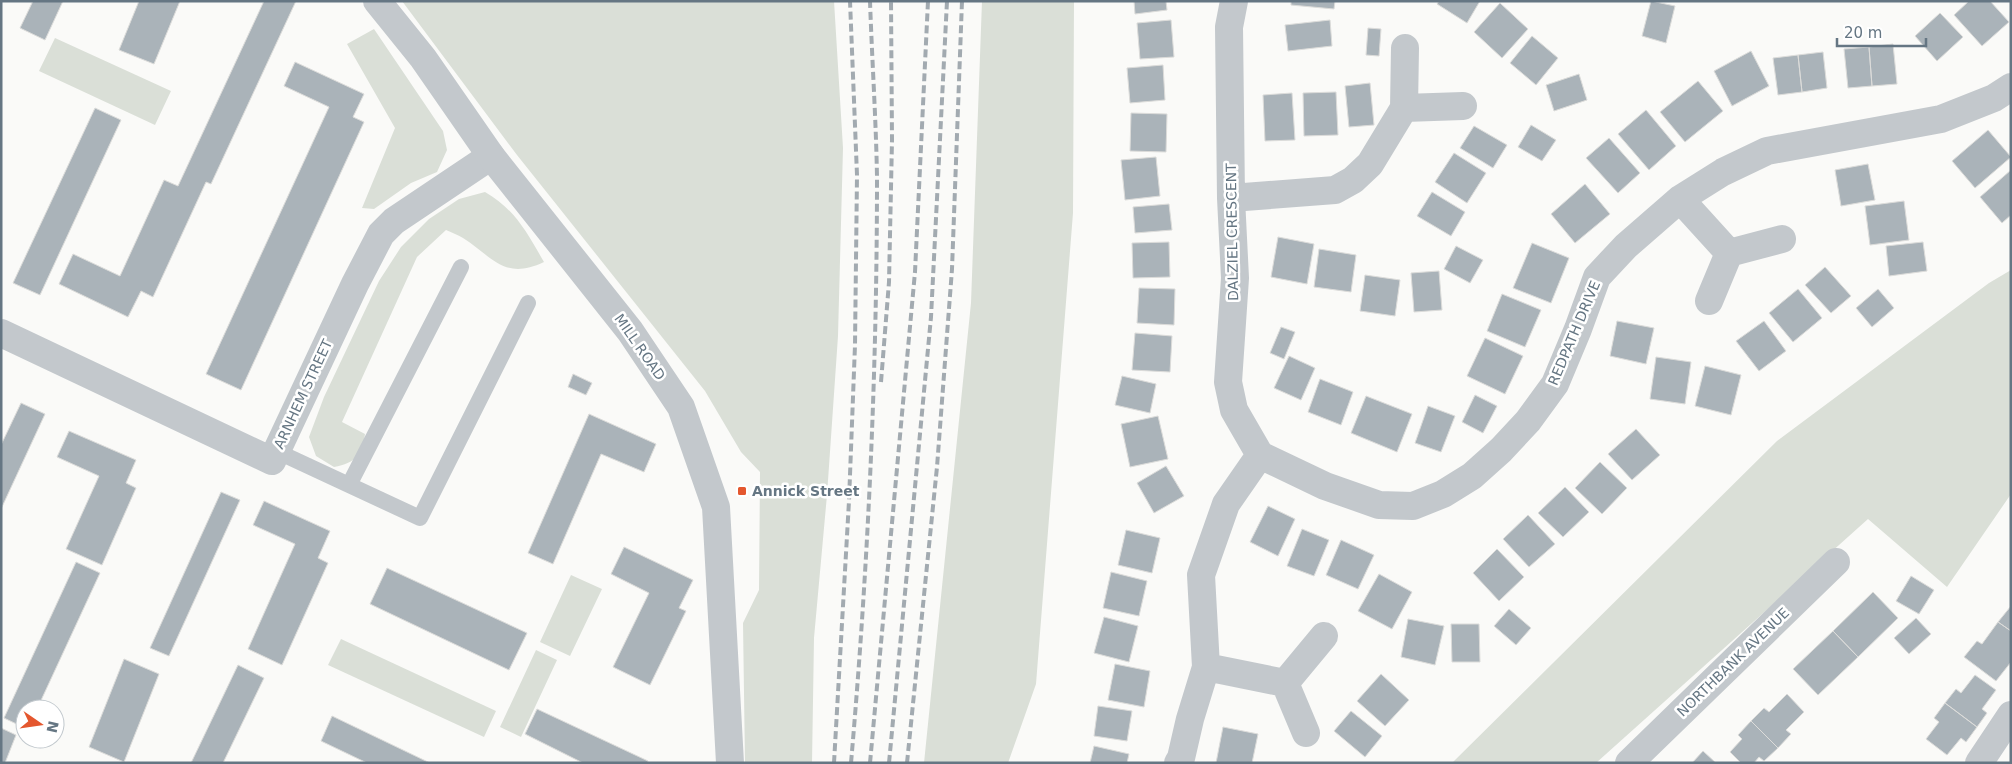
<svg xmlns="http://www.w3.org/2000/svg" width="2012" height="764" font-family="'DejaVu Sans',sans-serif">
<rect width="100%" height="100%" fill="#fafaf8"/>
<!-- green -->
<path fill="#dadfd7" d="M402 1H834L843 148 838 336 827 495 814 638 812 763H745L743 623 759 590 760 472 741 452 705 391 517 155Z
M982 1H1074L1073 213 1036 684 1008 763H924L971 303Z
M374 29 443 131 447 150 437 172 411 183 374 209 362 208 395 128 347 44Z
M55 38 171 91 155 125 39 71Z
M485 192C515 209 527 233 544 262 504 281 493 257 463 238 458 235 451 232 446 230L417 257 342 422 365 434C362 455 356 463 334 467L316 456 309 437 324 397 379 281 401 247 429 219 459 199Z
M2011 270V494L1947 587 1868 519 1596 763H1452L1777 441 1989 283Z
M571 575 602 589 570 656 540 642Z
M341 639 496 711 484 737 328 665Z
M536 650 557 660 521 737 500 727Z"/>
<!-- building -->
<path fill="#aab3b9" stroke="#dcdcda" d="M33 1H63L45 40 20 28Z
M139 1H180L154 64 119 50Z
M264 1H296L211 184 206 182 153 297 141 291 128 317 59 284 73 254 120 276 164 180 178 186Z
M1134 1H1166L1167 10 1135 14Z
M1291 1H1335L1334 9 1291 5Z
M1439 1H1480L1467 23 1437 4Z
M1651 1 1675 6 1666 43 1642 36Z
M1969 1H1990L2009 22 1982 46 1954 15Z
M1500 3 1528 29 1502 58 1474 32Z
M1940 13 1963 37 1937 61 1915 36Z
M1171 20 1174 57 1140 59 1137 23Z
M1330 20 1332 46 1288 51 1285 25Z
M1368 28 1381 29 1379 56 1366 55Z
M1532 36 1558 58 1536 85 1510 63Z
M1893 44 1897 84 1872 86 1869 47Z
M1869 47 1872 86 1848 88 1844 49Z
M1751 51 1769 86 1732 106 1714 71Z
M1823 52 1827 88 1802 92 1798 55Z
M1798 55 1802 92 1778 95 1773 58Z
M295 62 364 94 353 117 364 122 241 390 206 374 329 107 284 86Z
M1163 65 1165 100 1130 103 1127 68Z
M1579 74 1587 100 1554 111 1546 85Z
M1698 81 1723 111 1685 142 1660 112Z
M1370 83 1374 125 1349 127 1345 86Z
M1336 92 1338 135 1304 136 1303 93Z
M1292 93 1295 140 1265 141 1263 95Z
M95 108 121 120 40 295 13 283Z
M1646 110 1676 146 1649 170 1618 134Z
M1131 113 1167 114 1166 152 1130 151Z
M1531 125 1556 140 1542 161 1518 147Z
M1474 126 1507 145 1493 168 1460 148Z
M1988 130 2011 157 1975 188 1952 161Z
M1609 138 1640 173 1618 193 1586 158Z
M1454 153 1486 173 1467 203 1435 182Z
M1156 157 1160 196 1125 200 1121 160Z
M1868 164 1875 200 1841 206 1835 170Z
M2011 170V215L2002 223 1980 197Z
M1585 184 1610 214 1575 243 1551 214Z
M1432 192 1465 212 1451 236 1417 216Z
M1904 201 1909 240 1870 245 1865 206Z
M1169 204 1172 230 1135 233 1133 207Z
M1278 237 1314 244 1307 284 1271 277Z
M1169 242 1170 277 1133 278 1132 243Z
M1923 242 1927 271 1889 276 1886 246Z
M1532 243 1569 258 1551 303 1513 288Z
M1456 246 1483 260 1470 283 1444 269Z
M1319 249 1356 255 1351 292 1314 287Z
M1825 267 1851 296 1831 313 1805 285Z
M1439 271 1442 310 1414 312 1411 273Z
M1365 275 1400 280 1395 316 1360 311Z
M1139 288 1175 289 1174 325 1137 323Z
M1798 289 1822 318 1793 342 1769 313Z
M1878 289 1894 308 1872 327 1856 308Z
M1502 294 1541 310 1525 347 1487 331Z
M1617 321 1654 328 1646 364 1610 356Z
M1764 321 1786 351 1759 371 1736 341Z
M1281 327 1295 332 1284 359 1270 353Z
M1135 333 1172 336 1170 372 1132 370Z
M1485 338 1523 356 1505 394 1467 376Z
M1289 356 1315 368 1301 400 1274 388Z
M1656 357 1691 362 1685 404 1650 399Z
M1705 366 1741 375 1731 415 1695 406Z
M573 374 592 383 586 395 568 387Z
M1122 376 1156 384 1150 413 1115 405Z
M1320 379 1353 392 1341 425 1308 412Z
M1475 395 1497 406 1483 433 1462 422Z
M1366 396 1412 414 1397 452 1351 433Z
M21 403 45 414 1 509V445Z
M1428 406 1455 416 1441 452 1415 443Z
M589 414 656 444 644 472 601 454 553 564 528 553Z
M1158 416 1168 459 1130 467 1121 424Z
M1636 429 1660 455 1632 480 1608 454Z
M69 431 136 460 126 483 136 488 102 565 66 549 99 476 57 457Z
M1600 462 1627 488 1602 514 1575 488Z
M1166 466 1184 496 1154 513 1137 483Z
M1565 487 1589 512 1563 537 1538 513Z
M221 492 240 500 169 656 150 648Z
M264 501 330 531 318 558 328 563 282 665 248 649 295 544 253 525Z
M1268 506 1295 519 1278 556 1250 542Z
M1528 515 1555 544 1529 567 1503 539Z
M1302 529 1329 540 1314 576 1287 566Z
M1126 530 1160 538 1152 573 1118 565Z
M1341 540 1374 555 1358 589 1326 575Z
M624 547 693 580 679 608 686 611 650 685 613 667 649 593 611 574Z
M1497 549 1524 577 1499 601 1473 573Z
M76 562 100 573 37 709H25V728L4 718Z
M387 568 527 633 509 670 370 604Z
M1111 572 1147 581 1139 616 1103 608Z
M1379 574 1412 592 1392 629 1358 611Z
M1911 576 1934 590 1919 614 1896 601Z
M1873 592 1898 618 1858 657 1833 631Z
M2011 606V631L1998 622Z
M1509 609 1531 628 1516 645 1494 626Z
M1104 617 1138 626 1129 662 1094 653Z
M1916 618 1931 634 1909 654 1894 638Z
M1408 619 1444 626 1435 665 1401 657Z
M1998 622 2011 631V662L1996 681 1964 657 1977 641 1982 644Z
M1451 624H1479L1480 662H1452Z
M1833 631 1858 657 1818 695 1793 669Z
M124 659 159 674 124 762 89 747Z
M1115 664 1150 671 1144 707 1108 700Z
M238 665 264 678 223 763H191Z
M1381 674 1409 700 1385 726 1357 701Z
M1975 675 1996 690 1982 709 1987 713 1977 727 1945 703 1956 689 1961 693Z
M1787 694 1804 712 1786 730 1791 734 1778 748 1751 721 1764 708 1769 712Z
M1945 703 1977 727 1966 742 1961 738 1947 755 1926 739 1939 722 1934 718Z
M1098 706 1132 711 1127 741 1094 736Z
M537 709 648 761 647 763H583L525 734Z
M1351 711 1382 736 1365 757 1334 731Z
M332 716 430 763H367L321 741Z
M1751 721 1778 748 1764 761 1759 757 1754 763H1741L1730 752 1742 739 1738 735Z
M1223 727 1258 734 1252 763H1216Z
M1 728 16 735 5 763H1Z
M1094 746 1129 754 1127 763H1090Z
M1703 751 1716 763H1692Z"/>
<g fill="none" stroke-linecap="round" stroke-linejoin="round">
<!-- service -->
<path stroke="#c3c8cc" stroke-width="16" d="M276 451 420 518 528 303
M349 485 461 267"/>
<!-- minor -->
<path stroke="#c3c8cc" stroke-width="28" d="M1234 1 1229 27 1231 198 1235 278 1228 382 1234 410 1260 455
M1405 48 1404 108 1463 106
M1231 198 1335 190 1353 180 1370 164 1404 108
M1680 199 1729 253
M1709 301 1729 253 1782 239
M1 333 272 461 355 284 381 234 394 221 491 156
M1260 455 1325 486 1379 505 1413 506 1443 494 1472 476 1501 450 1528 421 1555 384 1578 329 1597 277 1626 246 1680 199 1723 172 1767 151 1941 119 1994 98 2011 87
M1206 667 1285 683
M1306 733 1285 683 1324 636
M1178 763 1181 758 1190 719 1206 667 1201 575 1226 504 1260 455
M1629 763 1836 562
M1979 763 2011 715"/>
<!-- tertiary -->
<path stroke="#c3c8cc" stroke-width="28" d="M377 1 423 58 491 156 630 331 681 407 716 507 730 763"/>
<!-- rail -->
<path stroke="#a2aab0" stroke-width="4" stroke-dasharray="8 4" stroke-linecap="butt" d="M881 382 889 282 892 140 891 1
M834 763 849 501 855 345 857 175 850 1
M851 763C868 568 877 373 877 177 876 119 872 60 870 1
M870 763 915 272 928 1
M889 763 931 317 947 1
M907 763 937 467 952 269 962 1"/>
</g>
<!-- markers -->
<rect fill="#e4572e" stroke="#fff" stroke-width="2" x="737" y="486" width="10" height="10" rx="2.5"/>
<g text-anchor="middle" dominant-baseline="central" stroke-width="5" stroke-linejoin="round" paint-order="stroke">
<!-- street labels -->
<g font-size="14" fill="#657683" stroke="#fff">
<text transform="translate(1232 232) rotate(-91)">DALZIEL CRESCENT</text>
<text transform="translate(1574 333) rotate(-67)">REDPATH DRIVE</text>
<text transform="translate(640 347) rotate(55)">MILL ROAD</text>
<text transform="translate(303 394) rotate(-65)">ARNHEM STREET</text>
<text transform="translate(1733 662) rotate(-44)">NORTHBANK AVENUE</text>
</g>
<!-- poi labels -->
<g font-size="14" font-weight="bold" fill="#657683" stroke="#fff" text-anchor="start">
<text x="752" y="491">Annick Street</text>
</g>
</g>
<!-- border -->
<rect width="2012" height="764" fill="none" stroke="#657683" stroke-width="5"/>
<!-- north arrow -->
<g transform="translate(40 724) rotate(103)"><circle r="24" fill="#ffffff" stroke="#c1c8cd"/>
<path d="M0-4L9 19L0 12L-9 19Z" fill="#e4572e"/>
<text y="-8" font-size="14" font-weight="bold" text-anchor="middle" fill="#657683">N</text>
</g>
<!-- scale -->
<path d="M1837 38v8h89v-8" fill="none" stroke="#657683" stroke-width="2.5"/>
<text x="1844" y="38" font-size="15" fill="#657683" stroke="#ffffff" stroke-width="4" paint-order="stroke">20 m</text>
</svg>
